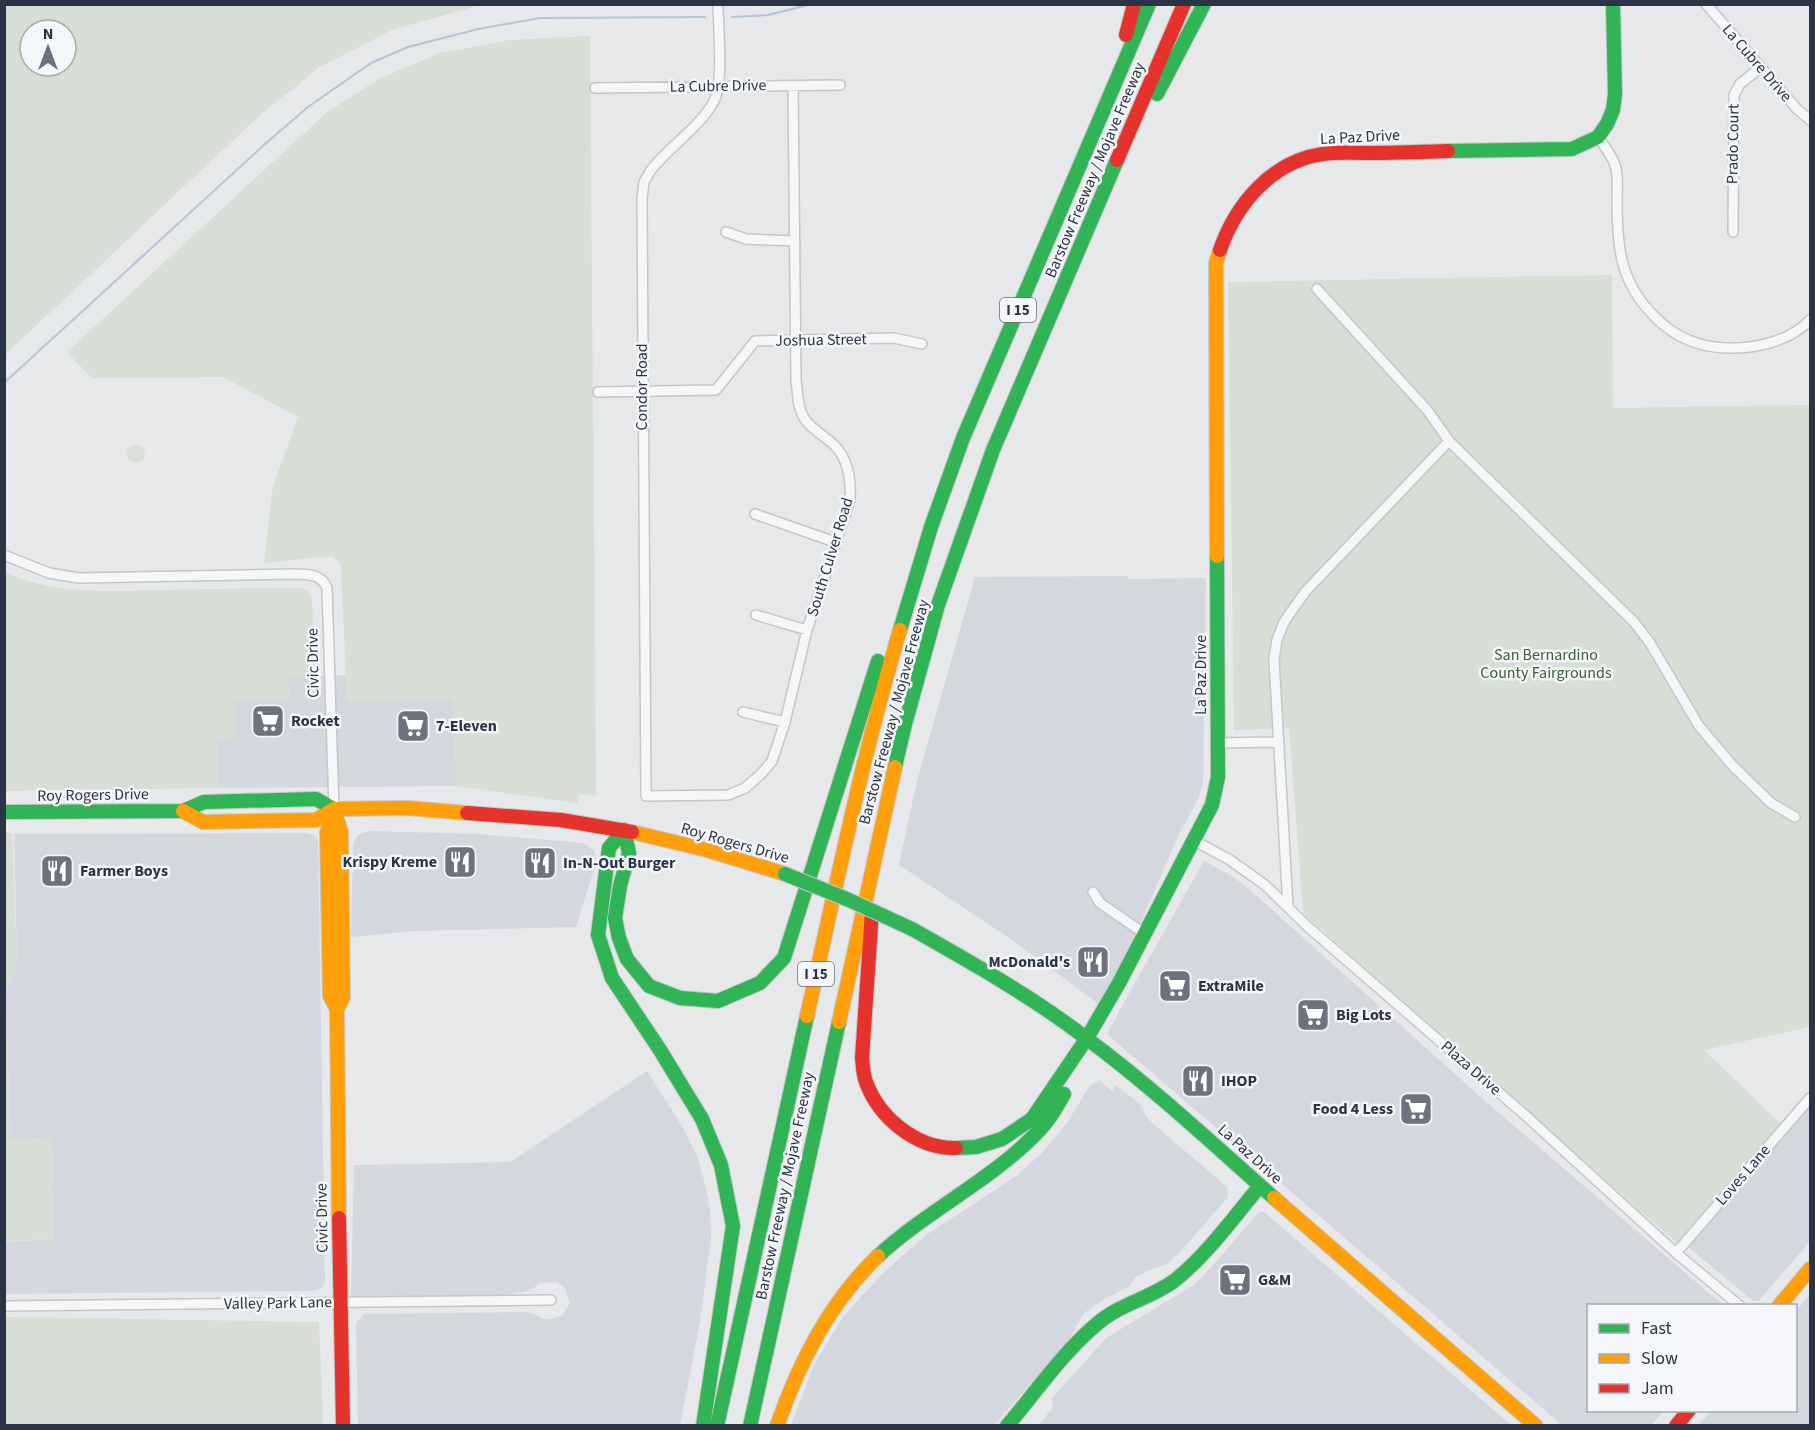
<svg xmlns="http://www.w3.org/2000/svg" width="1815" height="1430" font-family="'Source Sans 3',sans-serif">
<rect width="100%" height="100%" fill="#e6e8ea"/>
<!-- built -->
<path fill="#d4d7dd" d="M1128 576 1129 579 1206 578 1203 784 1198 799 1177 838 1134 938 1100 1005 1011 939 899 865 917 781 975 577Z
M346 675 347 702 453 699 457 786 218 788V739H235V701L289 700V677Z
M368 831 479 834 583 843 594 851 596 863 576 927 414 931 351 937 353 844 358 835Z
M304 833 315 835 318 841 325 1281 322 1288 313 1291 5 1294 4 1242 54 1239 52 1138 11 1139 5 990 14 978 17 960 14 834Z
M1204 861 1232 876 1249 889 1485 1101 1723 1305 1588 1306V1410L1664 1411 1651 1425H1562L1274 1177 1278 1173 1268 1161 1261 1166 1109 1036 1108 1032 1127 997Z
M647 1071 685 1131 697 1156 705 1184 710 1210 711 1238 700 1322 680 1425H358L356 1323 364 1314 523 1312 533 1313 544 1319H549L562 1316 570 1303 565 1288 557 1282 540 1283 531 1290 496 1297 351 1299 354 1165 510 1162Z
M1100 1081 1112 1091 1116 1085 1140 1104 1148 1119 1227 1187 1228 1197 1179 1253 1166 1265 1157 1267 1135 1277 1130 1286 1103 1300 1084 1313 1068 1342 994 1425H791L814 1365 843 1317 879 1277 926 1235 1015 1177 1041 1154 1067 1123 1090 1085Z
M1810 1104V1241L1759 1301H1753L1687 1246Z
M1259 1212H1264L1511 1425H1039L1053 1407 1052 1398 1106 1338 1194 1285 1215 1263Z
M1810 1294V1425H1699L1711 1411 1796 1410V1311Z"/>
<!-- green -->
<path fill="#d6ded6" fill-rule="evenodd" d="M5 4H480V5L392 30 320 67 259 116 5 355ZM30 30H66V66H30Z
M590 36 596 796 579 794 578 803 457 786 453 700 347 702 341 566 333 556 264 563 273 486 298 417 223 377 92 378 67 352 327 112 379 79 440 53 510 40Z
M1612 275 1613 408 1810 405V1027L1704 1050 1781 1124 1677 1243 1306 916 1303 910 1289 728 1234 730 1228 282Z
M127 454a9 9 0 1 1 18 0a9 9 0 1 1-18 0Z
M4 572C57 596 110 591 166 590 210 589 254 588 299 588L307 590 312 598 315 676 289 678 290 700 235 701V739L218 740V788L5 791Z
M5 833H12L17 960 14 978 5 990 11 1139 52 1138 54 1239 5 1241Z
M5 1317 319 1322 323 1425H5Z"/>
<g fill="none" stroke-linecap="round" stroke-linejoin="round">
<!-- stream -->
<path stroke="#b4c4d5" stroke-width="2" d="M732 17 768 15 812 4
M4 383 265 144 308 107 371 63 408 47 478 29 540 18 705 17"/>
<!-- street casing -->
<g stroke="#c4c6c8" stroke-width="12">
<path id="street" d="M718 4C718 28 724 82 714 101 701 126 669 147 651 170L644 182 642 199 646 796 728 795 745 788 761 774 772 761 785 722 807 630 850 500C851 480 849 458 832 443 823 435 811 429 804 418 797 407 798 393 796 380L793 86
M1706 4 1797 109 1810 120
M595 88 840 85
M1598 137C1603 144 1609 152 1613 160 1619 172 1617 188 1617 201 1617 248 1620 283 1656 318 1675 337 1698 347 1726 348 1754 349 1789 342 1810 320
M726 232 746 239 795 241
M1733 232 1734 95 1740 84 1761 67
M1317 289 1428 411 1449 441 1634 622 1650 643 1699 726 1732 765 1771 803 1795 817
M598 392 716 390 755 341 894 338 922 344
M755 514 835 542
M4 555 49 573 79 578 294 574C308 575 321 573 327 588L334 809
M756 615 807 630
M743 712 785 722
M1218 743 1278 742
M1195 841 1230 860 1265 885 1307 926 1525 1115 1676 1253 1740 1306
M1093 892 1100 903 1145 934
M1288 907 1274 659 1277 640 1284 622 1305 592 1449 441
M1676 1253 1810 1098
M4 1306 551 1300"/>
</g>
<!-- fast casing -->
<g stroke="#c4c6c8" stroke-width="16">
<path id="fast" d="M1157 94 1204 4
M1448 151 1572 149 1598 137 1607 124 1613 110 1615 94 1613 4
M900 630 931 527 963 438 1149 4
M895 767 904 728 938 605 993 450 1117 160
M4 812 183 811 204 802 316 799 334 809
M624 830 629 853 620 886 615 918 619 938 627 959 649 986 680 998 718 1001 760 983 784 958 878 661
M624 830 609 848 598 935 612 978 660 1050 702 1119 721 1165 733 1226 703 1426
M912 929C972 963 1031 996 1086 1038 1151 1086 1213 1144 1274 1198
M1087 1038 1119 983 1212 805 1218 777 1217 556
M956 1148 976 1147 1002 1139 1032 1119 1087 1038
M878 1256C930 1208 997 1178 1044 1125 1052 1116 1058 1105 1064 1094
M717 1426 807 1016
M750 1426 839 1022
M1007 1426C1036 1392 1063 1352 1098 1323 1120 1304 1151 1298 1174 1281 1207 1255 1233 1218 1260 1186"/>
</g>
<!-- slow casing -->
<g stroke="#c4c6c8" stroke-width="16">
<path id="slow" d="M1217 556 1216 263 1220 250
M334 809 327 833 330 996 337 1009 339 1218
M334 809 341 832 343 997 337 1009
M183 811 203 822 316 820 334 809 407 808 467 813
M632 832 707 850 785 874
M807 1016C836 887 862 757 900 630
M839 1022 895 767
M1274 1198 1536 1426
M1779 1306 1810 1269
M777 1426C799 1363 829 1303 878 1256"/>
</g>
<!-- jam casing -->
<g stroke="#c4c6c8" stroke-width="16">
<path id="jam" d="M1126 35 1134 4
M1117 160 1184 4
M1220 250C1236 204 1272 161 1323 154 1336 152 1351 153 1365 153 1392 153 1420 152 1448 151
M467 813 561 820 632 832
M872 911 862 1058C863 1066 863 1074 866 1082 879 1118 917 1149 956 1148
M339 1218 343 1426
M1676 1426 1689 1410"/>
</g>
<!-- street -->
<use href="#street" stroke="#f5f6f7" stroke-width="9"/>
<!-- fast -->
<use href="#fast" stroke="#30b455" stroke-width="14"/>
<!-- slow -->
<use href="#slow" stroke="#ff9f0a" stroke-width="14"/>
<!-- jam -->
<use href="#jam" stroke="#e5322d" stroke-width="14"/>
<!-- fast-bridge casing -->
<g stroke="#c4c6c8" stroke-width="16" stroke-linecap="butt">
<path id="fast-bridge" d="M785 874 849 900 912 929"/>
</g>
<!-- fast-bridge -->
<use href="#fast-bridge" stroke="#30b455" stroke-width="14"/>
</g>
<!-- icons -->
<defs>
<g id="supermarket-square" transform="scale(1.725)"><rect x="-9" y="-9" width="18" height="18" rx="4" fill="#6c737f" stroke="#f4f6f9"/><path d="M-6-5.5h2.5l.6 2H6L4.5 2H-2.5L-4.4-4H-6ZM-1.5 3.2a1.3 1.3 0 1 0 .1 0ZM3 3.2a1.3 1.3 0 1 0 .1 0Z" fill="#fff"/></g>
<g id="restaurant-square" transform="scale(1.725)"><rect x="-9" y="-9" width="18" height="18" rx="4" fill="#6c737f" stroke="#f4f6f9"/><path d="M-5-6h1v4h1v-4h1v4h1v-4h1v5L-1.5 .5V6h-2V.5L-5-1ZM5-6V6H3V1.5H1.5Q1.5-4 5-6Z" fill="#fff"/></g>
</defs>
<g fill-rule="evenodd">
<use href="#supermarket-square" x="268" y="721"/>
<use href="#supermarket-square" x="413" y="726"/>
<use href="#restaurant-square" x="460" y="862"/>
<use href="#restaurant-square" x="540" y="863"/>
<use href="#restaurant-square" x="57" y="871"/>
<use href="#restaurant-square" x="1093" y="962"/>
<use href="#supermarket-square" x="1175" y="986"/>
<use href="#supermarket-square" x="1313" y="1015"/>
<use href="#restaurant-square" x="1198" y="1081"/>
<use href="#supermarket-square" x="1416" y="1109"/>
<use href="#supermarket-square" x="1235" y="1280"/>
</g>
<g text-anchor="middle" dominant-baseline="central" stroke-width="5" stroke-linejoin="round" paint-order="stroke">
<!-- shield labels -->
<g fill="#f4f6f9" stroke="#676e7b" stroke-width="1.5">
<rect x="1000" y="298" width="36" height="24" rx="4.5"/>
<rect x="798" y="962" width="36" height="24" rx="4.5"/>
</g>
<g font-size="15" font-weight="bold" fill="#2b3445">
<text x="1018" y="310">I 15</text>
<text x="816" y="974">I 15</text>
</g>
<!-- street labels -->
<g font-size="16" fill="#2b3445" stroke="#f4f6f9">
<text transform="translate(1757 63) rotate(49)">La Cubre Drive</text>
<text transform="translate(718 86) rotate(-1)">La Cubre Drive</text>
<text transform="translate(1360 137) rotate(-3)">La Paz Drive</text>
<text transform="translate(1733 144) rotate(-89)">Prado Court</text>
<text transform="translate(1095 170) rotate(-67)">Barstow Freeway / Mojave Freeway</text>
<text transform="translate(821 340) rotate(-1)">Joshua Street</text>
<text transform="translate(642 387) rotate(-90)">Condor Road</text>
<text transform="translate(830 557) rotate(-73)">South Culver Road</text>
<text transform="translate(313 663) rotate(-91)">Civic Drive</text>
<text transform="translate(1201 675) rotate(-90)">La Paz Drive</text>
<text transform="translate(894 712) rotate(-75)">Barstow Freeway / Mojave Freeway</text>
<text transform="translate(93 795) rotate(-1)">Roy Rogers Drive</text>
<text transform="translate(735 843) rotate(16)">Roy Rogers Drive</text>
<text transform="translate(1471 1068) rotate(41)">Plaza Drive</text>
<text transform="translate(1250 1154) rotate(42)">La Paz Drive</text>
<text transform="translate(1743 1175) rotate(-49)">Loves Lane</text>
<text transform="translate(785 1186) rotate(-78)">Barstow Freeway / Mojave Freeway</text>
<text transform="translate(322 1218) rotate(-91)">Civic Drive</text>
<text transform="translate(278 1303) rotate(-1)">Valley Park Lane</text>
</g>
<!-- park labels -->
<g font-size="16" fill="#3f6138" stroke="#f4f6f9">
<text x="1546" y="655">San Bernardino<tspan x="1546" dy="18">County Fairgrounds</tspan></text>
</g>
<!-- poi labels -->
<g font-size="16" font-weight="bold" fill="#2b3445" stroke="#f4f6f9" text-anchor="start">
<text x="291" y="721">Rocket</text>
<text x="436" y="726">7-Eleven</text>
<text x="437" y="862" text-anchor="end">Krispy Kreme</text>
<text x="563" y="863">In-N-Out Burger</text>
<text x="80" y="871">Farmer Boys</text>
<text x="1070" y="962" text-anchor="end">McDonald's</text>
<text x="1198" y="986">ExtraMile</text>
<text x="1336" y="1015">Big Lots</text>
<text x="1221" y="1081">IHOP</text>
<text x="1393" y="1109" text-anchor="end">Food 4 Less</text>
<text x="1258" y="1280">G&amp;M</text>
</g>
</g>
<!-- border -->
<rect width="1815" height="1430" fill="none" stroke="#2b3445" stroke-width="12"/>
<!-- legend -->
<rect x="1587" y="1304" width="210" height="108" fill="#f4f6f9" stroke="#a4a8b1" stroke-width="1.5"/>
<rect x="1599" y="1324" width="30" height="9" fill="#30b455" stroke="#a4a8b1" stroke-width="1.5"/>
<text x="1641" y="1334" font-size="18" fill="#2b3445">Fast</text>
<rect x="1599" y="1354" width="30" height="9" fill="#ff9f0a" stroke="#a4a8b1" stroke-width="1.5"/>
<text x="1641" y="1364" font-size="18" fill="#2b3445">Slow</text>
<rect x="1599" y="1384" width="30" height="9" fill="#e5322d" stroke="#a4a8b1" stroke-width="1.5"/>
<text x="1641" y="1394" font-size="18" fill="#2b3445">Jam</text>
<!-- north arrow -->
<g transform="translate(48 48)"><circle r="28" fill="#f4f6f9" stroke="#a4a8b1" stroke-width="1.5"/>
<path d="M0-4.5L10 22L0 15L-10 22Z" fill="#6c737f"/>
<text y="-9" font-size="16" font-weight="bold" text-anchor="middle" fill="#2b3445">N</text>
</g>
</svg>
